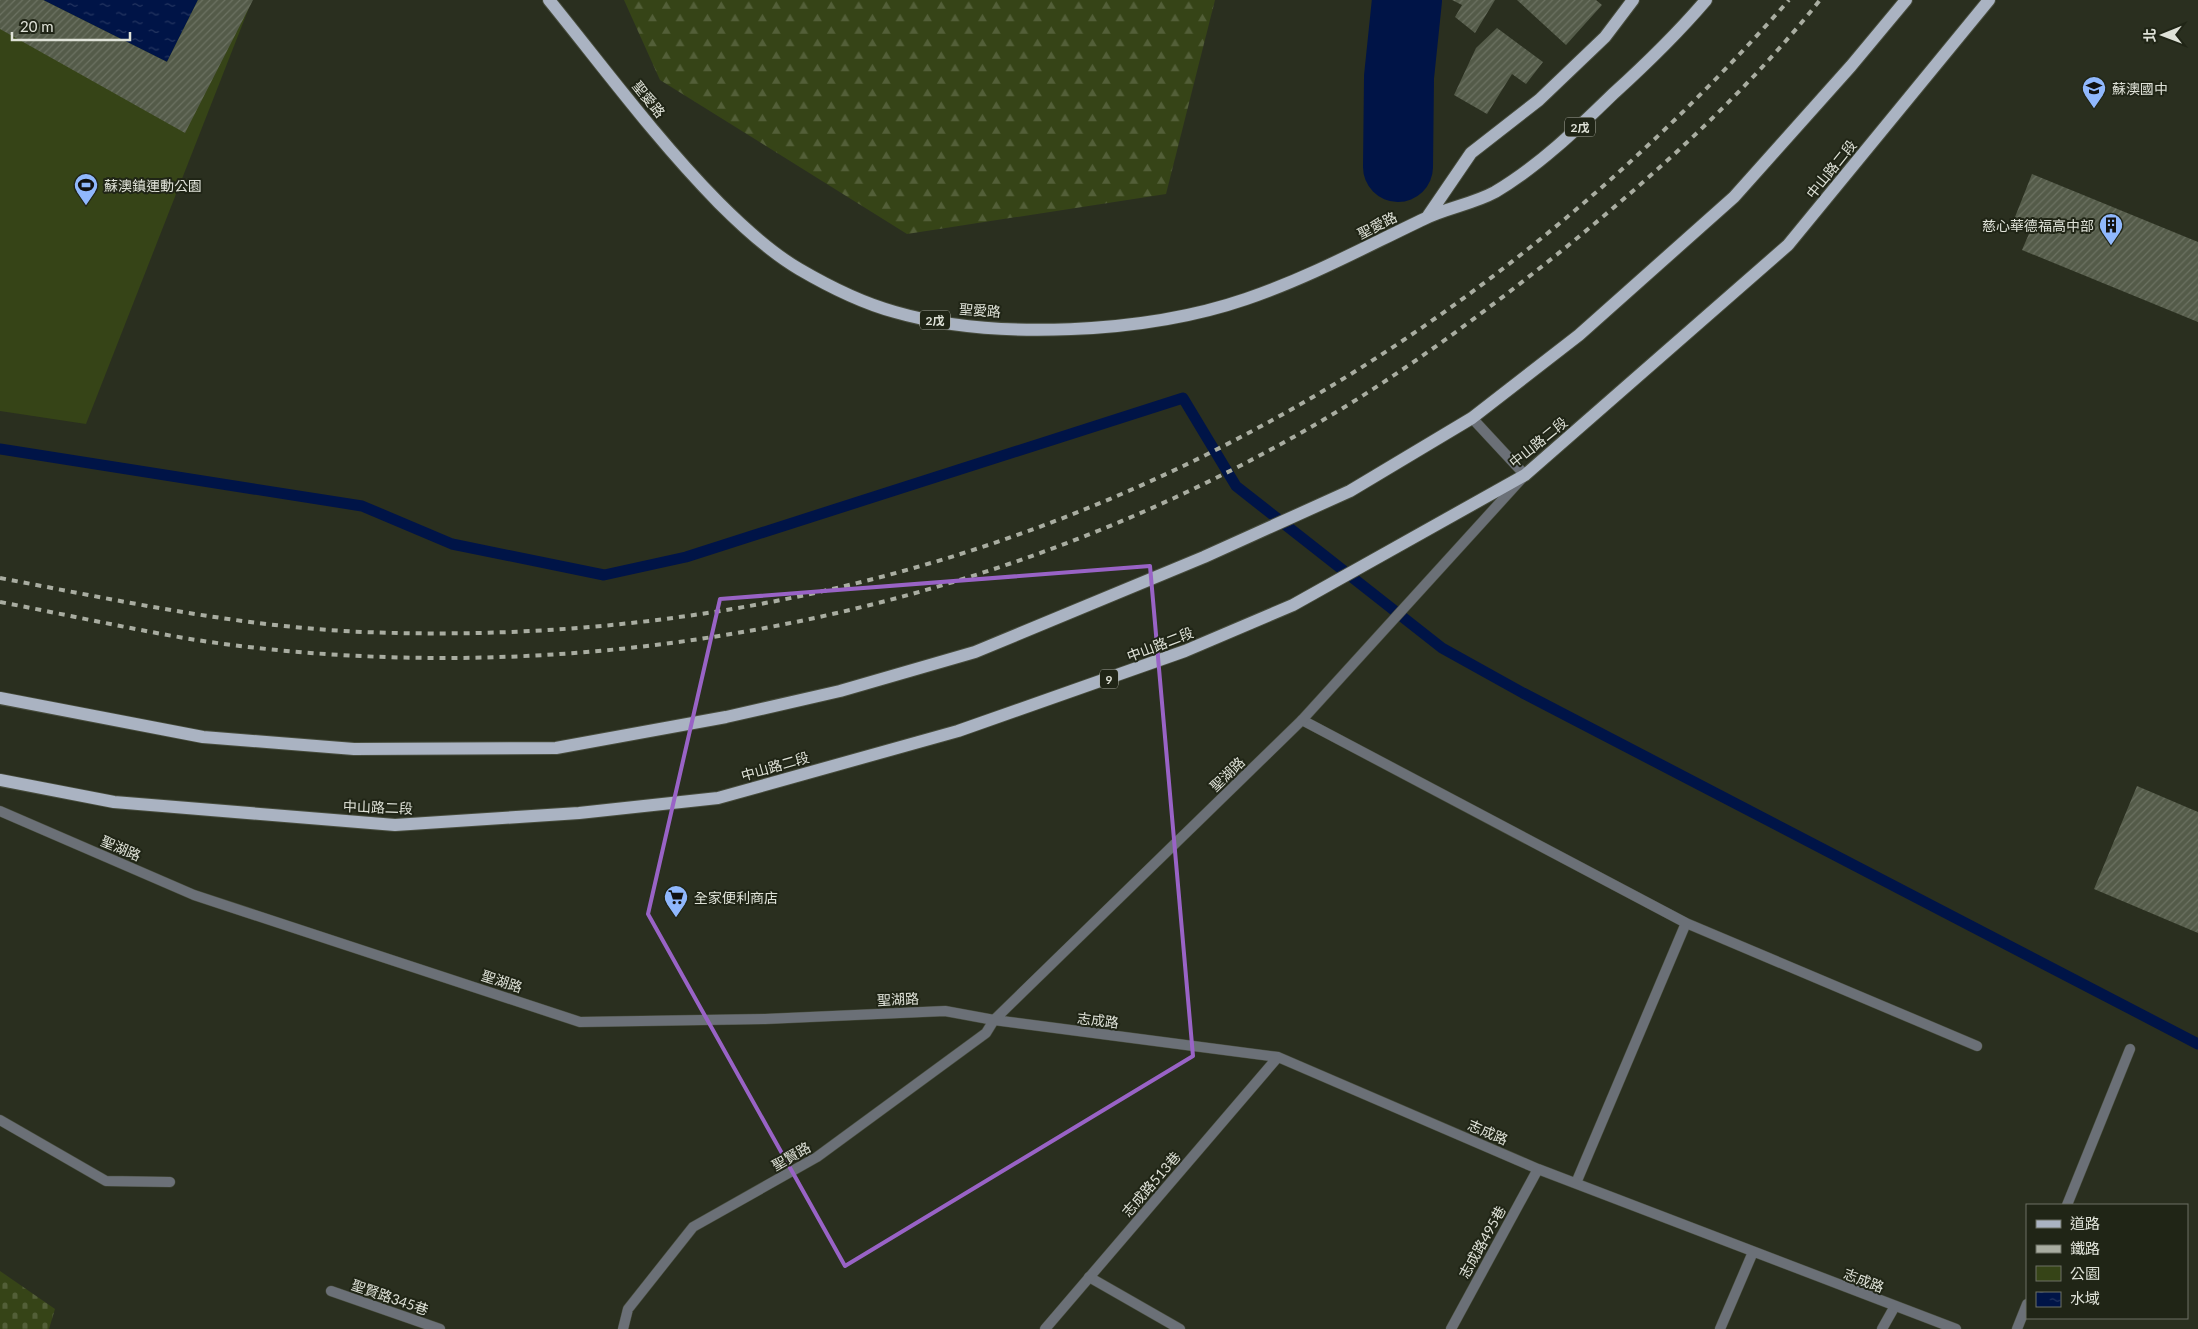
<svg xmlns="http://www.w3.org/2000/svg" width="2198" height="1329" font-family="Lato,'Noto Sans TC',sans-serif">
<defs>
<pattern id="forest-firs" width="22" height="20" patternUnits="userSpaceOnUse" patternTransform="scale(1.25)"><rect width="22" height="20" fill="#364417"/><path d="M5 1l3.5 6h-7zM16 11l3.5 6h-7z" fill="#535f38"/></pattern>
<pattern id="cemetery-stones" width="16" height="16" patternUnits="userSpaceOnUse" patternTransform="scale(1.25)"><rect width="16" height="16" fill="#364417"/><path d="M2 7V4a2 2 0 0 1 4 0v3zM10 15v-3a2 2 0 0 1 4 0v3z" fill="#535f38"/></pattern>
<pattern id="water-ripples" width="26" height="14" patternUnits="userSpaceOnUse" patternTransform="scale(1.25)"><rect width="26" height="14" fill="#001447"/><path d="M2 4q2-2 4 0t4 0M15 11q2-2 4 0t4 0" fill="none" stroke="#253661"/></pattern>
<pattern id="building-hatch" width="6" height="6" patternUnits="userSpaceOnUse" patternTransform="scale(1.25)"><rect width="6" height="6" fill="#545b49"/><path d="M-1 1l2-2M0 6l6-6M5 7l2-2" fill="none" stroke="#6c7262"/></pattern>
</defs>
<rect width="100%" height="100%" fill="#2a2f1f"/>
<!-- forest -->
<path fill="url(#forest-firs)" d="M624 0H1215L1166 194 907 234 660 80Z"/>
<!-- cemetery -->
<path fill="url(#cemetery-stones)" d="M0 1271 55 1309 49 1329H0Z"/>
<!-- green -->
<path fill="#364417" d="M0 0H252L86 424 0 411Z"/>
<!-- water -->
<path fill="url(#water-ripples)" d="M43 0H198L167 62Z"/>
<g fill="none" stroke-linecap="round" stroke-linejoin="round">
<!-- stream -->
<path stroke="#001447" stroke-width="11" d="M0 449 362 506 452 544 604 575 686 557 1183 398 1236 486 1442 648 1523 693 2198 1044"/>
<!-- river -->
<path stroke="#001447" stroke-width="70" d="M1398 167 1399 77 1407 0"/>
</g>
<!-- building -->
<path fill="url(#building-hatch)" d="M0 0H43L167 62 198 0H253L185 133 0 29Z
M1452 0H1495L1475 33 1455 17 1462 5Z
M1517 0H1596L1602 5 1566 45Z
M1497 28 1543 62 1526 84 1512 74 1487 114 1454 95 1476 48Z
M2032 174 2198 242V322L2022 250 2031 229 2013 222Z
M2137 786 2198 812V933L2094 889Z"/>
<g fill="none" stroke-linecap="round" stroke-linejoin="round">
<!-- service casing -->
<g stroke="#474c3d" stroke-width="11">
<path id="service" d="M1302 720 1686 923
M0 1120 106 1181 170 1182
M1576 1183 1686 923 1977 1046
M2067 1205 2130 1049
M1089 1277 1180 1329
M1882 1329 1895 1306
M2017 1329 2027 1304"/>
</g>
<!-- minor casing -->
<g stroke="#474c3d" stroke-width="11">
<path id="minor" d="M0 811 194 895 580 1022 765 1019 945 1011 994 1020 1302 720 1525 475 1472 418
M331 1291 440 1329
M623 1329 628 1309 693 1227 817 1157 986 1033 994 1020 1278 1057 1538 1169 1956 1329
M1045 1329 1278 1057
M1451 1329 1538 1169
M1720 1329 1753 1252"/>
</g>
<!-- primary casing -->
<g stroke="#474c3d" stroke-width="14">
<path id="primary" d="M549 0C604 68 657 140 719 203 743 227 770 252 799 269 828 286 862 303 895 312 995 341 1147 333 1246 299 1308 278 1365 247 1424 219 1446 208 1473 204 1495 192 1539 166 1577 129 1613 94 1646 64 1677 34 1706 0
M1428 216 1471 153 1539 100 1605 37 1633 0
M0 698 203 737 354 749 556 748 726 717 840 691 975 652 1204 557 1350 491 1472 418 1579 335 1734 197 1851 66 1906 0
M0 780 114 802 395 825 579 813 718 798 958 731 1185 651 1293 605 1525 475 1788 245 1989 0"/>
</g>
<!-- service -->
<use href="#service" stroke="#6b7077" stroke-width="10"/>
<!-- minor -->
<use href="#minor" stroke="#6b7077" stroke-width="10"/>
<!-- primary -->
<use href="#primary" stroke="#aab3c2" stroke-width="12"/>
<!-- rail -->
<path stroke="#a9ada1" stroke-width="4" stroke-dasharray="6 6" stroke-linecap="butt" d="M0 578C121 601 241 627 364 632 929 654 1418 420 1789 0
M0 602C63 614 126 628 190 639 273 652 359 658 443 658 757 658 1074 572 1343 408 1421 360 1494 305 1565 248 1657 173 1746 93 1820 0"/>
</g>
<!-- marked area -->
<path fill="none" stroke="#9963c6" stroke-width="4" stroke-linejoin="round" d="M1150 566 1193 1056 845 1266 648 914 720 599Z"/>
<!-- icons -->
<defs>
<g id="school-pin" transform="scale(1.25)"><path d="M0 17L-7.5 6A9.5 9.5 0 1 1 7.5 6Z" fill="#90b8fd" stroke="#202516"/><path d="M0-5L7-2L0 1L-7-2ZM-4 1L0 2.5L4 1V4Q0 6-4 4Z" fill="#111"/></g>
<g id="stadium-pin" transform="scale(1.25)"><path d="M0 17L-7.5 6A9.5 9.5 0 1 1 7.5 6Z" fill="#90b8fd" stroke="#202516"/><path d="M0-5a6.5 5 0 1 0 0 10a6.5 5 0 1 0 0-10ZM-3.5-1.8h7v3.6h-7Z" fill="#111"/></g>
<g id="building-pin" transform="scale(1.25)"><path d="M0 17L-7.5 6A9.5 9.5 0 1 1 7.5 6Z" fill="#90b8fd" stroke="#202516"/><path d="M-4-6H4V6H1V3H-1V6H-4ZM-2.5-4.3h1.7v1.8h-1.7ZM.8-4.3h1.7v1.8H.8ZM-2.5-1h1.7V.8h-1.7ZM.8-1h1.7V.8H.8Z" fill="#111"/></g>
<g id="supermarket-pin" transform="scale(1.25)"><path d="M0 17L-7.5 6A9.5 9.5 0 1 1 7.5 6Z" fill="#90b8fd" stroke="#202516"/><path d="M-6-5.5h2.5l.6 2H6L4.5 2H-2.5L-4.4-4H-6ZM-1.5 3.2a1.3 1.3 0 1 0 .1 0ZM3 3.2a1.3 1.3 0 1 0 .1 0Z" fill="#111"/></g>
</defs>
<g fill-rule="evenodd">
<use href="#school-pin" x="2094" y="88"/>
<use href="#stadium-pin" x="86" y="185"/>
<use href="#building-pin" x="2111" y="225"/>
<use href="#supermarket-pin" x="676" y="897"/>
</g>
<g text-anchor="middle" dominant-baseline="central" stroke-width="4" stroke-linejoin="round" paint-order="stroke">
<!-- shield labels -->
<g fill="#202516" stroke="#a6a99e" stroke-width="1">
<rect x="1565" y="117.5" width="30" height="19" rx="4"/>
<rect x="920" y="310.5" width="30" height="19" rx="4"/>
<rect x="1100" y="669.5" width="18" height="19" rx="4"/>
</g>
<g font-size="12" font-weight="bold" fill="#dfe2d8">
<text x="1580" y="127">2戊</text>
<text x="935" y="320">2戊</text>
<text x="1109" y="679">9</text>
</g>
<!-- poi labels -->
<g font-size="14" fill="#dfe2d8" stroke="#202516" text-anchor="start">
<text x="2112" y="88">蘇澳國中</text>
<text x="104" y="185">蘇澳鎮運動公園</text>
<text x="2094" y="225" text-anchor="end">慈心華德福高中部</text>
<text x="694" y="897">全家便利商店</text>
</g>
<!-- street labels -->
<g font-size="14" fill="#dfe2d8" stroke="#202516">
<text transform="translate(649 99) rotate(51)">聖愛路</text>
<text transform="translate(1831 169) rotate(-51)">中山路二段</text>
<text transform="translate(1377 225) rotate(-27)">聖愛路</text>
<text transform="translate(980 310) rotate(4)">聖愛路</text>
<text transform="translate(1538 442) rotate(-39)">中山路二段</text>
<text transform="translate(1160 644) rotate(-21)">中山路二段</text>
<text transform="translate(775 766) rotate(-16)">中山路二段</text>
<text transform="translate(1227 774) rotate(-44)">聖湖路</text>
<text transform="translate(378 807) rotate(2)">中山路二段</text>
<text transform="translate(121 848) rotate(23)">聖湖路</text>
<text transform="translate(502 981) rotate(18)">聖湖路</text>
<text transform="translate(898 999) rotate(-3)">聖湖路</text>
<text transform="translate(1098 1020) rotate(7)">志成路</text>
<text transform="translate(1488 1132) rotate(23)">志成路</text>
<text transform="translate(791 1156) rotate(-30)">聖賢路</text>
<text transform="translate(1151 1184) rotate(-49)">志成路513巷</text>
<text transform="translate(1482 1242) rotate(-61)">志成路495巷</text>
<text transform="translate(1864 1280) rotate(21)">志成路</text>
<text transform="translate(390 1297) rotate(19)">聖賢路345巷</text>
</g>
</g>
<!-- legend -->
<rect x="2026" y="1204" width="162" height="115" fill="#202516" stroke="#6c7164"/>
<rect x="2036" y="1220" width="25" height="8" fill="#aab3c2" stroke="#6c7164"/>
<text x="2070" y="1229" font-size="15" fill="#dfe2d8">道路</text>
<rect x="2036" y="1245" width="25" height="8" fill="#a9ada1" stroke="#6c7164"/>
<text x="2070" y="1254" font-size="15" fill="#dfe2d8">鐵路</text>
<rect x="2036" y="1266" width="25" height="15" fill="#364417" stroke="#6c7164"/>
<text x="2070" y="1279" font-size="15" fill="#dfe2d8">公園</text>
<rect x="2036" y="1292" width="25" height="15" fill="url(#water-ripples)" stroke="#6c7164"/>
<text x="2070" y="1304" font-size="15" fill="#dfe2d8">水域</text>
<!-- north arrow -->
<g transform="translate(2163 35) rotate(269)" stroke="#202516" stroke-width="4" paint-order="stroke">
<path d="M0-4L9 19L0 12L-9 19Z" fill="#dfe2d8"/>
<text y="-8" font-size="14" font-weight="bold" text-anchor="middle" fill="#dfe2d8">北</text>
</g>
<!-- scale -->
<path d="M12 32v8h118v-8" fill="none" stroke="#dfe2d8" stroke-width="2.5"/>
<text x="20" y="32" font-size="15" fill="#dfe2d8" stroke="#202516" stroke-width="4" paint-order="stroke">20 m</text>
</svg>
